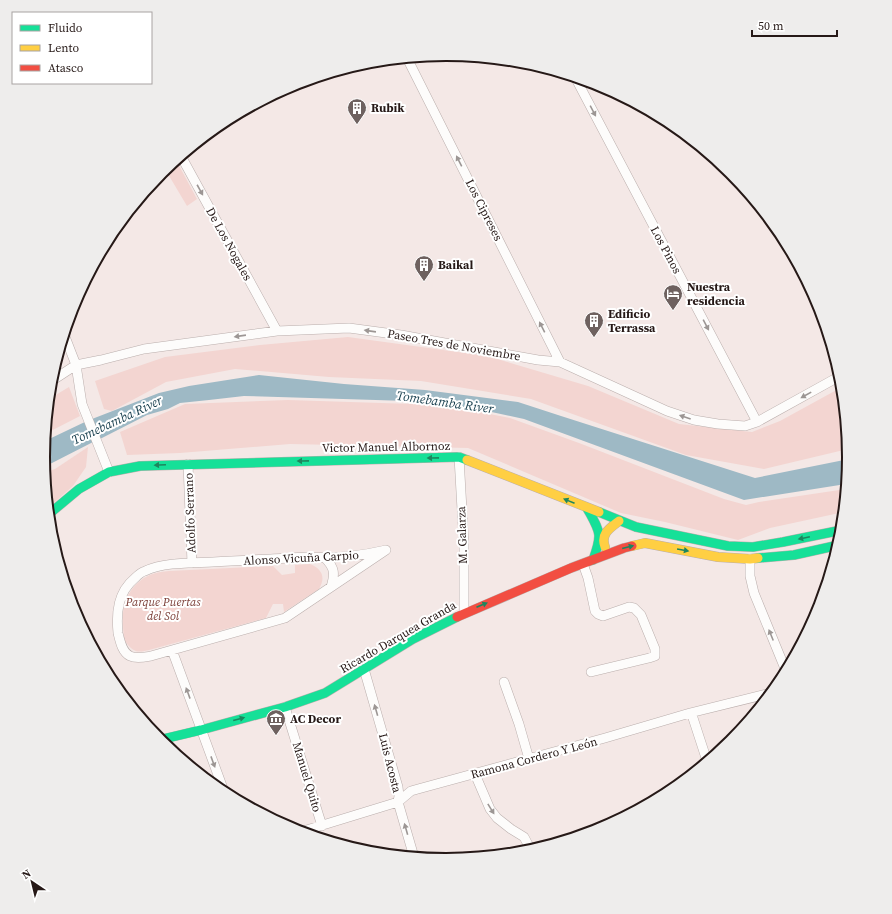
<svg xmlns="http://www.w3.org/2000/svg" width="892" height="914" font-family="'Source Serif 4',serif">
<rect width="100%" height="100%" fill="#f4e8e6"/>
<!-- green -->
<path fill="#f3d5d1" d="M176 160 197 199 187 206 165 169Z
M348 337 487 356 588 386 679 424 752 432 780 421 842 387 848 449 764 469 686 455 531 399 421 381 329 377 235 369 166 382 112 411 104 409 95 381 165 357 260 345Z
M69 387 80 416 45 434 49 399Z
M288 400 444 405 510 418 579 443 724 499 746 505 759 502 846 489 844 512 770 528 738 540 665 522 621 513 468 448 290 444 180 453 127 455 120 432 185 404Z
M88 447 86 467 73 486 48 508 45 472 55 469Z
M310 564C322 569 326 577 319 589L284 612 283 604H273L266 618 149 650C144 651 138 653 134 650 131 649 127 644 125 641 123 637 122 612 124 607 126 597 132 587 140 581 148 574 158 572 169 571L273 566 282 575 295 573V565Z"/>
<!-- water -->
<path fill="#9eb9c5" d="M259 375 344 384 425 390 518 402 561 416 755 478 849 459 846 484 744 500 524 419 473 408 408 401 244 396 209 400 180 403 168 409 147 415 100 439 92 419 159 393 189 386Z
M89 420 95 441 52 463 44 466 43 457 45 441Z"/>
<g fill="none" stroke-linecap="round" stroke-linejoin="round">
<!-- street casing -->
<g stroke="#baaeac" stroke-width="10">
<path id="street" d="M407 58 560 362
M575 77 757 422
M181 156 277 331
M798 265 805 277
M64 334 76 365 82 404 109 472
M50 382 76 365 101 360 144 349 277 331 349 328 401 335 538 360 560 362 667 411 694 420 718 424 745 426 757 422 840 376
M459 457 464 545V613
M188 464 192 563
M386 550 285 618 151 656C145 657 136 659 130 656 122 652 120 641 118 633 116 612 118 592 135 578 138 575 141 572 145 571 164 562 192 563 213 562 245 560 276 559 307 557 335 559 360 556 386 550Z
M325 558C335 568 335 574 331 587
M750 559V576L754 593 786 671
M583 564 588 578 595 611 598 614 603 616 629 607 634 608 641 615 655 649V656L649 658 591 672
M172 650 225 794
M364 669 398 787 399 796 398 802 414 857
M504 682 519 724 529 759
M285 707 322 826
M690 713 693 718 707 761
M475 774 490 809 497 818 511 829 524 837 531 850
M300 832 398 802 411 791 418 789 605 738 690 713 771 693
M443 859 444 860"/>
</g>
<!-- fast casing -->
<g stroke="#baaeac" stroke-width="10">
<path id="fast" d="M587 508C600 532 603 533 593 560
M599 512 636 527 728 546 753 547 783 542 842 530
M49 514 79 489 109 472 140 466 459 457 467 460
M758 558 794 555 839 545
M159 740 201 730 285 707 325 693 413 639 457 617"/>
</g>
<!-- slow casing -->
<g stroke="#baaeac" stroke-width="10">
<path id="slow" d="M467 460 599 512
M632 546 645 543 718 557 750 559 758 558
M605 547C600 534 610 528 619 521"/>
</g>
<!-- jam casing -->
<g stroke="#baaeac" stroke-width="10">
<path id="jam" d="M457 617 571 568 624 548 632 546"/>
</g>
<!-- street -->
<use href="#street" stroke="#fdfcfb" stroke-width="9"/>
<!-- fast -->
<use href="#fast" stroke="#16e098" stroke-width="9"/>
<!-- slow -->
<use href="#slow" stroke="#ffcf43" stroke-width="9"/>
<!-- jam -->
<use href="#jam" stroke="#f24e42" stroke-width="9"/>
</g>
<!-- one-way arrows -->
<defs><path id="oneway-solid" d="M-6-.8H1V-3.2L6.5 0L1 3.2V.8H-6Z"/></defs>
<g fill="#9c9694">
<use href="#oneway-solid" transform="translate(593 111) rotate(62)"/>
<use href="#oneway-solid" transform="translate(459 161) rotate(-117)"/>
<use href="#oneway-solid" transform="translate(200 190) rotate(61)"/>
<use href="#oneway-solid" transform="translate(706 325) rotate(62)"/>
<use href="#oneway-solid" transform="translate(542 327) rotate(-117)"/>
<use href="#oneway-solid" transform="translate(370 331) rotate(-172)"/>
<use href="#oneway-solid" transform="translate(240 336) rotate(172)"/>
<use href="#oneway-solid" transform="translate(806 395) rotate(151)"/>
<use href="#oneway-solid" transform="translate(685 417) rotate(-161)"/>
<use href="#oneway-solid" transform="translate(771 635) rotate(-112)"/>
<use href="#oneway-solid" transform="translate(188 693) rotate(-110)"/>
<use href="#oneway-solid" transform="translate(376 710) rotate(-106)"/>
<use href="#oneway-solid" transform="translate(213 762) rotate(70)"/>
<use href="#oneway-solid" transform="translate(491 809) rotate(58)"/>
<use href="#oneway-solid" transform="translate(406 829) rotate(-106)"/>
</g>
<g fill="#1d865e">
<use href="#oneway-solid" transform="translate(433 458) rotate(179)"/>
<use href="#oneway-solid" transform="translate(303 461) rotate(179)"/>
<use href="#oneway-solid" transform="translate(160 465) rotate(177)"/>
<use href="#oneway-solid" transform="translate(569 501) rotate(-158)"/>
<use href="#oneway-solid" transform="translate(804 538) rotate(168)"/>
<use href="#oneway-solid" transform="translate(628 547) rotate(-14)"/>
<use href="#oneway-solid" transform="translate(683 550) rotate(10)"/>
<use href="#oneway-solid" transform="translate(482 605) rotate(-23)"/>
<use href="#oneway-solid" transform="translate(239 719) rotate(-15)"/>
</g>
<!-- icons -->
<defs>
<g id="building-pin" transform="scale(1)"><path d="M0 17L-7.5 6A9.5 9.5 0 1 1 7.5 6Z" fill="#6e615f" stroke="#fff"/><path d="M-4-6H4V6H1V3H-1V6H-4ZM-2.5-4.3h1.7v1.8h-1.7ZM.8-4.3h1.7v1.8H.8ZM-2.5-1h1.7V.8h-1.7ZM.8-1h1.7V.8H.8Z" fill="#fff"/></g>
<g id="hotel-pin" transform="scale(1)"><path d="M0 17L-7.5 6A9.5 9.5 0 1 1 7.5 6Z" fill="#6e615f" stroke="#fff"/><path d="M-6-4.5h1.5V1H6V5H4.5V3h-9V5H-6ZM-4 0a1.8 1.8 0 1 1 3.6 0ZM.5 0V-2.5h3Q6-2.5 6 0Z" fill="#fff"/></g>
<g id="museum-pin" transform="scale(1)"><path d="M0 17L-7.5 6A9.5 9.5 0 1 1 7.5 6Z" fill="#6e615f" stroke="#fff"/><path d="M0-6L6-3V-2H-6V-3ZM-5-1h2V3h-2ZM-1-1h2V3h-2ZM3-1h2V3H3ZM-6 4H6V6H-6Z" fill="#fff"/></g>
</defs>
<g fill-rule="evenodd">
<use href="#building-pin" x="357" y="108"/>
<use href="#building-pin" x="424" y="265"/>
<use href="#hotel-pin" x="673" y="294"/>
<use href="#building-pin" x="594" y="321"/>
<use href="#museum-pin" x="276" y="719"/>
</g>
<g text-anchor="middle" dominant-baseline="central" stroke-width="4" stroke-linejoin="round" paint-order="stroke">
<!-- poi labels -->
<g font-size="12" font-weight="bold" fill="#261917" stroke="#fff" text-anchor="start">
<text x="371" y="108">Rubik</text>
<text x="438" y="265">Baikal</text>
<text x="687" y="287">Nuestra<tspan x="687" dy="14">residencia</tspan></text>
<text x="608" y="314">Edificio<tspan x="608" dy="14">Terrassa</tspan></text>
<text x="290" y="719">AC Decor</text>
</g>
<!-- street labels -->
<g font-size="12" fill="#261917" stroke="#fff">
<text transform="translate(484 210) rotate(63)">Los Cipreses</text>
<text transform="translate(229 244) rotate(61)">De Los Nogales</text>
<text transform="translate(666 250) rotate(62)">Los Pinos</text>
<text transform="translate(454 345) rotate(10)">Paseo Tres de Noviembre</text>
<text transform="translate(386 447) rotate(-1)">Victor Manuel Albornoz</text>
<text transform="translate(190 513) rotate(-92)">Adolfo Serrano</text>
<text transform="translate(462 535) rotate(-92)">M. Galarza</text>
<text transform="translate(301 558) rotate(-3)">Alonso Vicuña Carpio</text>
<text transform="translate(398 637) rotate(-30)">Ricardo Darquea Granda</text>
<text transform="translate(534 758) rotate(-15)">Ramona Cordero Y León</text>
<text transform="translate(390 763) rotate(76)">Luis Acosta</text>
<text transform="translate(307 777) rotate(73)">Manuel Quito</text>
</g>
<!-- park labels -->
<g font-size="12" font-style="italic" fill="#7e423b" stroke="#fff">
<text x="163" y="602">Parque Puertas<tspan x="163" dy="14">del Sol</tspan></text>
</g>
<!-- water labels -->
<g font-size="13" font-style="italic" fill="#163d4c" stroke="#fff">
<text transform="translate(445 402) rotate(8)">Tomebamba River</text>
<text transform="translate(117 420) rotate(-25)">Tomebamba River</text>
</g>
</g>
<!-- crop -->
<path d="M0 0H892V914H0ZM50 457a396 396 0 1 1 792 0a396 396 0 1 1-792 0Z" fill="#eeedec" fill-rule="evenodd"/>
<path fill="none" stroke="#261917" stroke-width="2" d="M50 457a396 396 0 1 1 792 0a396 396 0 1 1-792 0Z"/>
<!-- legend -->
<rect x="12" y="12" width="140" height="72" fill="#ffffff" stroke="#a8a3a2"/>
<rect x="20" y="25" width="20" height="6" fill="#16e098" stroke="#a8a3a2"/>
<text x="48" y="32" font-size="12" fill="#261917">Fluido</text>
<rect x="20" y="45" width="20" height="6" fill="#ffcf43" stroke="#a8a3a2"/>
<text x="48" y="52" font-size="12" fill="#261917">Lento</text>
<rect x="20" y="65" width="20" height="6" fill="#f24e42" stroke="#a8a3a2"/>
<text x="48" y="72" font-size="12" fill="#261917">Atasco</text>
<!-- north arrow -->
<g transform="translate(32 882) rotate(325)" stroke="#ffffff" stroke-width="3" paint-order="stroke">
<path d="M0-3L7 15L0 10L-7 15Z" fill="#261917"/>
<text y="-6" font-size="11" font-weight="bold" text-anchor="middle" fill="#261917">N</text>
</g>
<!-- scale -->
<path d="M752 30v6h85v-6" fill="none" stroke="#261917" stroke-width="2"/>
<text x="758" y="30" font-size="12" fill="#261917" stroke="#ffffff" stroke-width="3" paint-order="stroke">50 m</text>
</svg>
